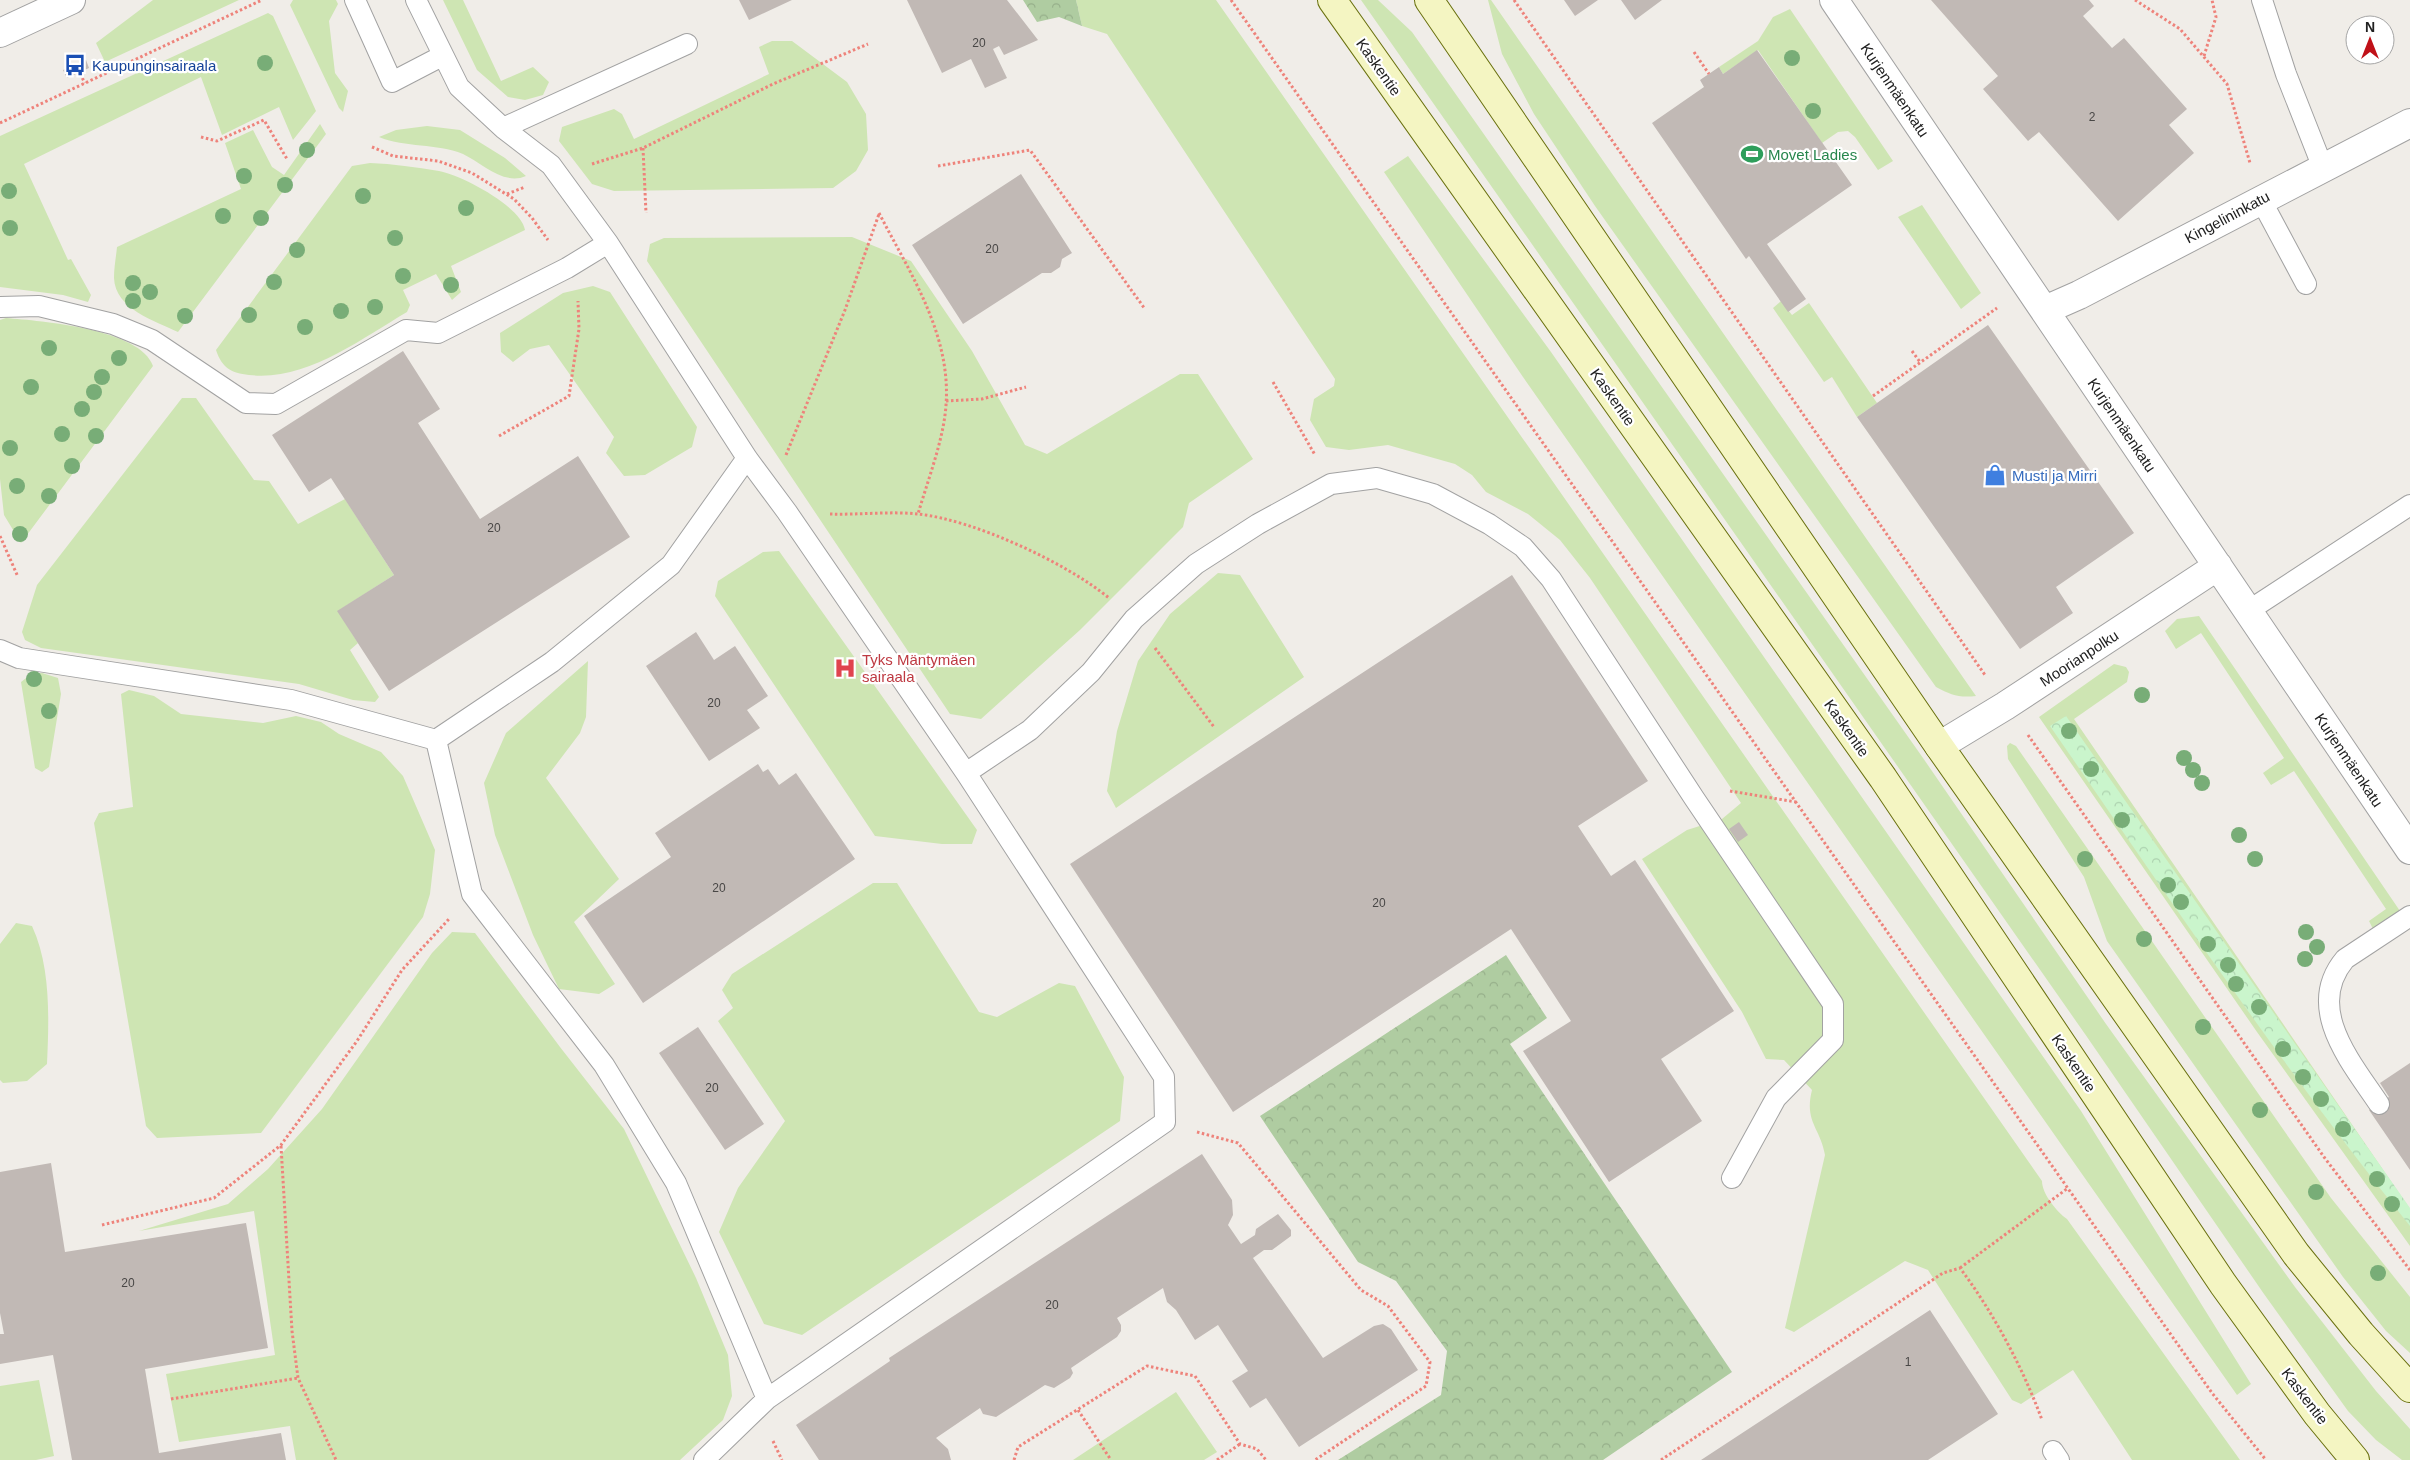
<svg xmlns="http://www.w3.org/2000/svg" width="2410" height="1460" font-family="Arial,sans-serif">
<defs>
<pattern id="forest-crowns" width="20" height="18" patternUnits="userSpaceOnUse" patternTransform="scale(1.25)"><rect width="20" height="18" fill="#afcca1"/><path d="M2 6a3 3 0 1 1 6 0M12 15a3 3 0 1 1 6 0" fill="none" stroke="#96af8a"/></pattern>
<pattern id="park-crowns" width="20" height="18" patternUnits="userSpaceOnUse" patternTransform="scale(1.25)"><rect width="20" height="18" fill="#caf5cc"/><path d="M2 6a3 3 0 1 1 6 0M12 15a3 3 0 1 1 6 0" fill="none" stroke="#add2af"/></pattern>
</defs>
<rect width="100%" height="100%" fill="#f0ede8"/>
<!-- grass -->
<path fill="#cee5b3" d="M153 0H239L105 62 96 43Z
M293 0H336L338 4 329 21 335 73 348 91 343 112 339 108 290 5Z
M443 0H463L501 81 533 67 549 82 543 95 525 100 508 97 477 70Z
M1076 0H1216L2042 1181C2042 1194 2057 1212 2067 1219L2240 1460H2132L2073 1370 2021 1404 2012 1400 1928 1270 1905 1261 1794 1332 1785 1328 1825 1155C1820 1127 1804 1122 1812 1090L1784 1060 1766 1059 1742 1012 1642 859 1687 830 1722 819 1741 803 1590 578 1560 540 1528 514 1486 492 1472 475 1455 464 1388 445 1349 450 1326 447 1310 420 1314 399 1334 386 1335 379 1107 34 1082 26Z
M1361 0H1378L1412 32 1923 758 2106 1024 2295 1287 2376 1391 2410 1429V1460H2402L2376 1440 2348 1411 2264 1294 2085 1034Z
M1488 0H1491L1976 696C1959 698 1951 695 1936 687L1595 206 1534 114 1502 54Z
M1790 9 1893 161 1878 170 1855 137 1848 131 1838 132 1822 143 1758 50 1723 74 1719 67 1758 41 1773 17Z
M268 13 273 16 316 111 293 140 279 107 222 135 201 77 24 164 68 260 71 259 91 295 88 302 63 295 0 287V136Z
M772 41H792L847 82 866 114 868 150 856 171 833 188 614 191 592 184 559 141 562 127 614 109 622 114 634 139 769 74 759 47Z
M320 124 326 134 178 332C155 321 115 309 114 278 114 268 116 257 117 247L241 189 225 143 253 130 272 167 284 175Z
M427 126 460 130 505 158 526 176C504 186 482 163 463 154 436 143 406 148 379 137L396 130Z
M1408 156 1551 352 2081 1111 2251 1384 2237 1395 1523 377 1384 172Z
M370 163C393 164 416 167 439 171 461 175 521 206 525 230L451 266 461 292 452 300 436 274 403 290 410 305 407 312C361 339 305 382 249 375 231 373 222 368 216 350L352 166Z
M1922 205 1981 293 1961 309 1898 217Z
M852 237 911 261 972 351 1025 445 1047 454 1180 374H1198L1253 459 1189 503 1183 527 1080 630 981 719 950 714 647 261 650 244 664 238Z
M593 286 610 292 697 427 692 447 645 475 624 476 606 453 614 437 549 345 530 349 513 362 501 352 500 333 563 293Z
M1781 301 1792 315 1809 303 1877 403 1857 417 1832 377 1824 382 1773 308Z
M6 318C41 321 141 329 153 366L21 543 4 515 0 479V320Z
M182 398H196L254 480 269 481 298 524 345 499 394 575 338 611 358 643 350 650 379 697 375 702 353 700 299 684 41 648 25 640 22 632 37 585Z
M779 551 977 830 972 844H942L875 836 715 596 718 581 763 552Z
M1218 573 1240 575 1304 677 1116 808 1107 791 1117 731 1138 661 1170 614Z
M2199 616 2400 911 2373 929 2369 921 2386 909 2294 771 2271 785 2263 773 2284 758 2201 633 2176 649 2165 631 2177 619Z
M588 661 586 717 580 733 546 778 619 879 574 922 615 984 599 994 559 989 533 935 495 835 484 783 506 733Z
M2114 664 2126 667 2129 672 2127 682 2074 719 2410 1209V1246L2257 1032 2039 717Z
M42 673 58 678 61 694 49 767 42 772 35 768 21 682 30 675Z
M129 690 154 696 181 714 263 723 296 716 321 722 339 734 381 752 403 776 435 850 430 894 423 917 261 1133 157 1138 146 1126 94 823 99 813 133 807 121 694Z
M2010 743 2016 746 2331 1198 2410 1297V1353L2386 1331 2343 1277 2107 941 2084 877 2008 759 2007 746Z
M873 883H897L979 1012 997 1017 1059 983 1075 986 1124 1077 1120 1121 802 1335 764 1324 719 1232 738 1188 785 1121 718 1021 733 1008 722 990 732 974Z
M16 923 32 926C51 967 49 1019 47 1064L27 1081 3 1083 0 1080V944Z
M452 932 475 933 560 1047 624 1129 696 1278 728 1355 732 1396 723 1420 680 1460H296L290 1426 179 1442 166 1374 275 1355 254 1211 139 1231 228 1204 268 1169 322 1109 432 953Z
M39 1380 54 1456 36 1460H0V1386Z
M1176 1392 1217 1452 1204 1460H1073Z"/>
<!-- forest -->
<path fill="url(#forest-crowns)" d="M1023 0H1076L1082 26 1059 17 1037 22Z
M1506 955 1547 1018 1510 1044 1732 1372 1603 1460H1338L1441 1395 1447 1351 1396 1281 1358 1262 1260 1116Z"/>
<!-- park -->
<path fill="url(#park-crowns)" d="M2066 716 2410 1208V1226C2281 1066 2167 895 2050 726Z"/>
<!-- building -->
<path fill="#c1b9b5" d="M739 0H792L749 20Z
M907 0H1007L1038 40 1004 55 999 46 993 49 1007 78 985 88 971 59 942 73Z
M1564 0H1598L1575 16Z
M1621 0H1662L1635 20Z
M1931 0H2089L2094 6 2083 16 2112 48 2124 38 2187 109 2169 125 2194 153 2118 221 2039 132 2028 141 1983 89 1998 76Z
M1757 50 1852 185 1767 244 1806 299 1788 312 1749 256 1746 259 1652 123 1704 87 1700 80 1719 67 1723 74Z
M86 60 89 68 67 78 63 70Z
M1021 174 1072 253 1062 259 1060 267 1051 273H1042L963 324 912 245Z
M1988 325 2134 533 2056 587 2073 613 2020 649 1857 417Z
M403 351 440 409 418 423 480 519 578 456 630 537 389 691 337 611 394 575 331 478 309 492 272 435Z
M1512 575 1648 781 1578 826 1611 876 1635 860 1734 1011 1661 1059 1702 1121 1609 1182 1523 1051 1571 1021 1511 929 1233 1112 1070 864Z
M696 632 714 660 735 646 768 696 747 710 760 728 709 761 646 666Z
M758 764 763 772 768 769 779 785 796 773 855 859 643 1003 584 916 671 857 655 833Z
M1739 822 1748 835 1738 842 1729 829Z
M698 1027 764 1124 725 1150 659 1053Z
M2410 1063V1170L2369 1110 2389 1097 2380 1083Z
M1202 1154 1232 1200 1233 1215 1228 1225 1241 1244 1255 1235 1256 1229 1278 1214 1291 1230V1236L1272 1250H1264L1253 1258 1323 1358 1374 1326 1383 1324 1391 1329 1418 1370 1299 1447 1266 1398 1250 1408 1232 1381 1248 1371 1218 1325 1195 1340 1176 1310 1167 1302 1163 1288 1117 1318 1121 1325V1331L1117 1337 1071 1368 1073 1373 1070 1378 1054 1388 1045 1385 996 1417 983 1414 980 1408 936 1438 948 1449 951 1460H819L796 1425 890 1361 889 1358Z
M51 1163 65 1252 246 1223 268 1348 145 1369 159 1453 281 1433 286 1460H72L53 1355 0 1364V1334H4L0 1313V1172Z
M1930 1310 1998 1414 1928 1460H1701Z"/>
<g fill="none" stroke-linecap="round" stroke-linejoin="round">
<!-- service casing -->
<g stroke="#a2a2a2" stroke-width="22">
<path id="service" d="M355 0 392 82 442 56
M416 0 459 87 503 128 551 165 608 243 747 458 787 512 966 773 1164 1077 1165 1122 767 1399
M2262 0 2286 74 2323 168
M503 128 687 44
M2261 200 2306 284
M0 307 39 306 113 324 152 340 246 403 276 404 406 330 438 333 567 268 608 243
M2248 611 2410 505
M0 650 19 658 291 700 436 740 472 894 604 1065 676 1183 767 1399 704 1460
M436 740 552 662 671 565 747 458
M966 773 1030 730 1091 672 1134 619 1196 564 1258 524 1331 484 1377 478 1433 494 1489 524 1523 547 1551 579 1694 798 1833 1004V1040L1776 1098 1732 1178
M2379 1104C2351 1062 2304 1008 2345 959L2410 916
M2053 1451 2059 1460"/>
</g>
<!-- minor casing -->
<g stroke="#a2a2a2" stroke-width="30">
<path id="minor" d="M1834 0 2410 850
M2045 310 2079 295 2410 123
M1939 746 2005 706 2218 566"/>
</g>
<!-- tertiary casing -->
<g stroke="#a2a2a2" stroke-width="30">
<path id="tertiary" d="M0 33 71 0"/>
</g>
<!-- secondary casing -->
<g stroke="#6a710f" stroke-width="30">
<path id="secondary" d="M1332 0 1883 778 2223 1284 2317 1414 2355 1460
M1429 0 1939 746 2296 1254 2361 1334 2410 1388"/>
</g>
<!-- path -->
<path stroke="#ee837b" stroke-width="3" stroke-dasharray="2.5 2.5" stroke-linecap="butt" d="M1231 0 2212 1393 2266 1460
M1514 0 1985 675
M2135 0 2180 29 2227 84 2250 163
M1694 52 1709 74
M2204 56 2216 17 2212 0
M75 65 85 83
M0 123 262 0
M201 137 217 141 264 120 287 159
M372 147 393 156 438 161 472 173 514 199 532 218 548 240
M643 148 646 213
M592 164 643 148 773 84 868 44
M938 166 1030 150 1145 309
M507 194 525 187
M879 213C912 277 955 340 945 415 941 446 927 483 918 514
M1912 351 1920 362
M1273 382 1315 455
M1873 396 1997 308
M946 401 982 399 1026 387
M499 436 569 396 579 329 578 301
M786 455 845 310 879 214
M830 514C858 515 890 511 918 514 974 520 1065 562 1109 598
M0 536 18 577
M1155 648 1214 727
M2028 735 2324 1157 2410 1270
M1730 791 1796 802
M1197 1132 1238 1143 1361 1290 1388 1306 1430 1362 1426 1386 1315 1460
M281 1146 292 1331 298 1378 336 1460
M102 1225 214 1198 281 1145 357 1041 402 970 449 919
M1960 1268 2068 1188
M171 1399 298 1378
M1078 1410 1111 1460
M773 1441 782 1460
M1014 1460 1018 1447 1147 1366 1195 1376 1240 1444 1257 1449 1266 1460
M1217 1460 1240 1444
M1661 1460 1943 1273 1960 1268C1993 1312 2023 1368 2042 1420"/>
<!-- service -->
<use href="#service" stroke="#fff" stroke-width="20"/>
<!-- minor -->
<use href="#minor" stroke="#fff" stroke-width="28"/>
<!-- tertiary -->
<use href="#tertiary" stroke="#fff" stroke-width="28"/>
<!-- secondary -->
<use href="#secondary" stroke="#f4f5c2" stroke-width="28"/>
</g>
<!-- trees -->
<g fill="#78ad77">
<circle cx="1792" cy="58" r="8"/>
<circle cx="265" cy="63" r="8"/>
<circle cx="1813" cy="111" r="8"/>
<circle cx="307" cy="150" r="8"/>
<circle cx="244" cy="176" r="8"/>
<circle cx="285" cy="185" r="8"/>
<circle cx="9" cy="191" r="8"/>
<circle cx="363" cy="196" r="8"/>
<circle cx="466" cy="208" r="8"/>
<circle cx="223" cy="216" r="8"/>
<circle cx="261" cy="218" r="8"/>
<circle cx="10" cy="228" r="8"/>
<circle cx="395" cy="238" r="8"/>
<circle cx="297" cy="250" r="8"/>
<circle cx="403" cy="276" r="8"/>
<circle cx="274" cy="282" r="8"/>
<circle cx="133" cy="283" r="8"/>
<circle cx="451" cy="285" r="8"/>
<circle cx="150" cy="292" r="8"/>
<circle cx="133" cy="301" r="8"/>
<circle cx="375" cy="307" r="8"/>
<circle cx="341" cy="311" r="8"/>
<circle cx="249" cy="315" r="8"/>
<circle cx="185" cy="316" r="8"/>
<circle cx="305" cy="327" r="8"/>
<circle cx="49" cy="348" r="8"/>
<circle cx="119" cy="358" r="8"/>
<circle cx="102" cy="377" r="8"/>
<circle cx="31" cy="387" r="8"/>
<circle cx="94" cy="392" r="8"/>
<circle cx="82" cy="409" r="8"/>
<circle cx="62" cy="434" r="8"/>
<circle cx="96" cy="436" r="8"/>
<circle cx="10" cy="448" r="8"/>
<circle cx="72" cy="466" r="8"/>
<circle cx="17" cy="486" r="8"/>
<circle cx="49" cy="496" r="8"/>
<circle cx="20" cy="534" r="8"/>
<circle cx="34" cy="679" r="8"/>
<circle cx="2142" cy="695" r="8"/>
<circle cx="49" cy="711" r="8"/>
<circle cx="2069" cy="731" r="8"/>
<circle cx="2184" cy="758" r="8"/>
<circle cx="2091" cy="769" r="8"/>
<circle cx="2193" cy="770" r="8"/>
<circle cx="2202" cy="783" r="8"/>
<circle cx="2122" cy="820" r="8"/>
<circle cx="2239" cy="835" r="8"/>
<circle cx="2085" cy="859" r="8"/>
<circle cx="2255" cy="859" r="8"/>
<circle cx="2168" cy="885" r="8"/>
<circle cx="2181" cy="902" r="8"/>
<circle cx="2306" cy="932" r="8"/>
<circle cx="2144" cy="939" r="8"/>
<circle cx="2208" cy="944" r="8"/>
<circle cx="2317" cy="947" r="8"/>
<circle cx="2305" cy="959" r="8"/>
<circle cx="2228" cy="965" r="8"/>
<circle cx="2236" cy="984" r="8"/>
<circle cx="2259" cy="1007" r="8"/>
<circle cx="2203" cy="1027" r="8"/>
<circle cx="2283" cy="1049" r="8"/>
<circle cx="2303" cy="1077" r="8"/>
<circle cx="2321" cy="1099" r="8"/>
<circle cx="2260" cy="1110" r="8"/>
<circle cx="2343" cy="1129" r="8"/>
<circle cx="2377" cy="1179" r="8"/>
<circle cx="2316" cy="1192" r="8"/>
<circle cx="2392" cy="1204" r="8"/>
<circle cx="2378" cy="1273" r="8"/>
</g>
<!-- icons -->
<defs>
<g id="bus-bare" transform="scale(1.725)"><path d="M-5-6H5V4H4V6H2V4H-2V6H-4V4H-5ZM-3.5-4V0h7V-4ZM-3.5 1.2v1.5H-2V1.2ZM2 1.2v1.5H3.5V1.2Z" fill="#1a4fb4" stroke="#fff" stroke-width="2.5" paint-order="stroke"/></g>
<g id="stadium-bare" transform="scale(1.725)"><path d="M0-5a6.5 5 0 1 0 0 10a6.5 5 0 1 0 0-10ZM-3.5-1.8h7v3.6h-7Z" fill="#2e9e5b" stroke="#fff" stroke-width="2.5" paint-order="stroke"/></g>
<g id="shop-bare" transform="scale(1.725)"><path d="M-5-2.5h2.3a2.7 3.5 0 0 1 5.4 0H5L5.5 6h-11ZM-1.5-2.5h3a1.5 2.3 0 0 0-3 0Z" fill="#3f7fe0" stroke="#fff" stroke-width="2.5" paint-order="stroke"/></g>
<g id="hospital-bare" transform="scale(1.725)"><path d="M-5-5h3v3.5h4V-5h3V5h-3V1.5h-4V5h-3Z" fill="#e0444e" stroke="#fff" stroke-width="2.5" paint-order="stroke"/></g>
</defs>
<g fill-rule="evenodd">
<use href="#bus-bare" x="75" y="65"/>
<use href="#stadium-bare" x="1752" y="154"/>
<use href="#shop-bare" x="1995" y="475"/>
<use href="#hospital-bare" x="845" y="668"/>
</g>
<g text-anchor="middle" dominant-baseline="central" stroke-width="4.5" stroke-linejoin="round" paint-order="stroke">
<!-- number labels -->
<g font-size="12" fill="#494746">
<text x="979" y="43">20</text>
<text x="2092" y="117">2</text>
<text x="992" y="249">20</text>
<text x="494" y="528">20</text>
<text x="714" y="703">20</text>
<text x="719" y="888">20</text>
<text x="1379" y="903">20</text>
<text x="712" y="1088">20</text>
<text x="128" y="1283">20</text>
<text x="1052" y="1305">20</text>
<text x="1908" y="1362">1</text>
</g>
<!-- transit labels -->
<g font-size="15" fill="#164399" stroke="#fff" text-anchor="start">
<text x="92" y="65">Kaupunginsairaala</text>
</g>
<!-- street labels -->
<g font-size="15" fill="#212121" stroke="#fff">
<text transform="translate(1379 67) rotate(55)">Kaskentie</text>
<text transform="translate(1895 90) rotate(56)">Kurjenmäenkatu</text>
<text transform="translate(2227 217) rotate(-28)">Kingelininkatu</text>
<text transform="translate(1613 397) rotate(55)">Kaskentie</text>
<text transform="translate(2122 425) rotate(56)">Kurjenmäenkatu</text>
<text transform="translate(2079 658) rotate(-33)">Moorianpolku</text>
<text transform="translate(1847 728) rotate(55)">Kaskentie</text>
<text transform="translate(2349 760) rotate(56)">Kurjenmäenkatu</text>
<text transform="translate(2074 1063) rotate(56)">Kaskentie</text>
<text transform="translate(2305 1396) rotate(53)">Kaskentie</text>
</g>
<!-- leisure labels -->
<g font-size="15" fill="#27864d" stroke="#fff" text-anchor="start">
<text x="1768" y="154">Movet Ladies</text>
</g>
<!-- shop labels -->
<g font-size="15" fill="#366cbe" stroke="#fff" text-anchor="start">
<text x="2012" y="475">Musti ja Mirri</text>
</g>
<!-- health labels -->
<g font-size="15" fill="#be3a42" stroke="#fff" text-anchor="start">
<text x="862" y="659">Tyks Mäntymäen<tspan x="862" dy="17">sairaala</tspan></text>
</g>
</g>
<!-- north arrow -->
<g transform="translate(2370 40)"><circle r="24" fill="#ffffff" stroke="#a6a6a6"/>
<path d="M0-4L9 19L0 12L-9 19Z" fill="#c01118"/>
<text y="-8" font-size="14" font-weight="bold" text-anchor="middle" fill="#212121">N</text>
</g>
</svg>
